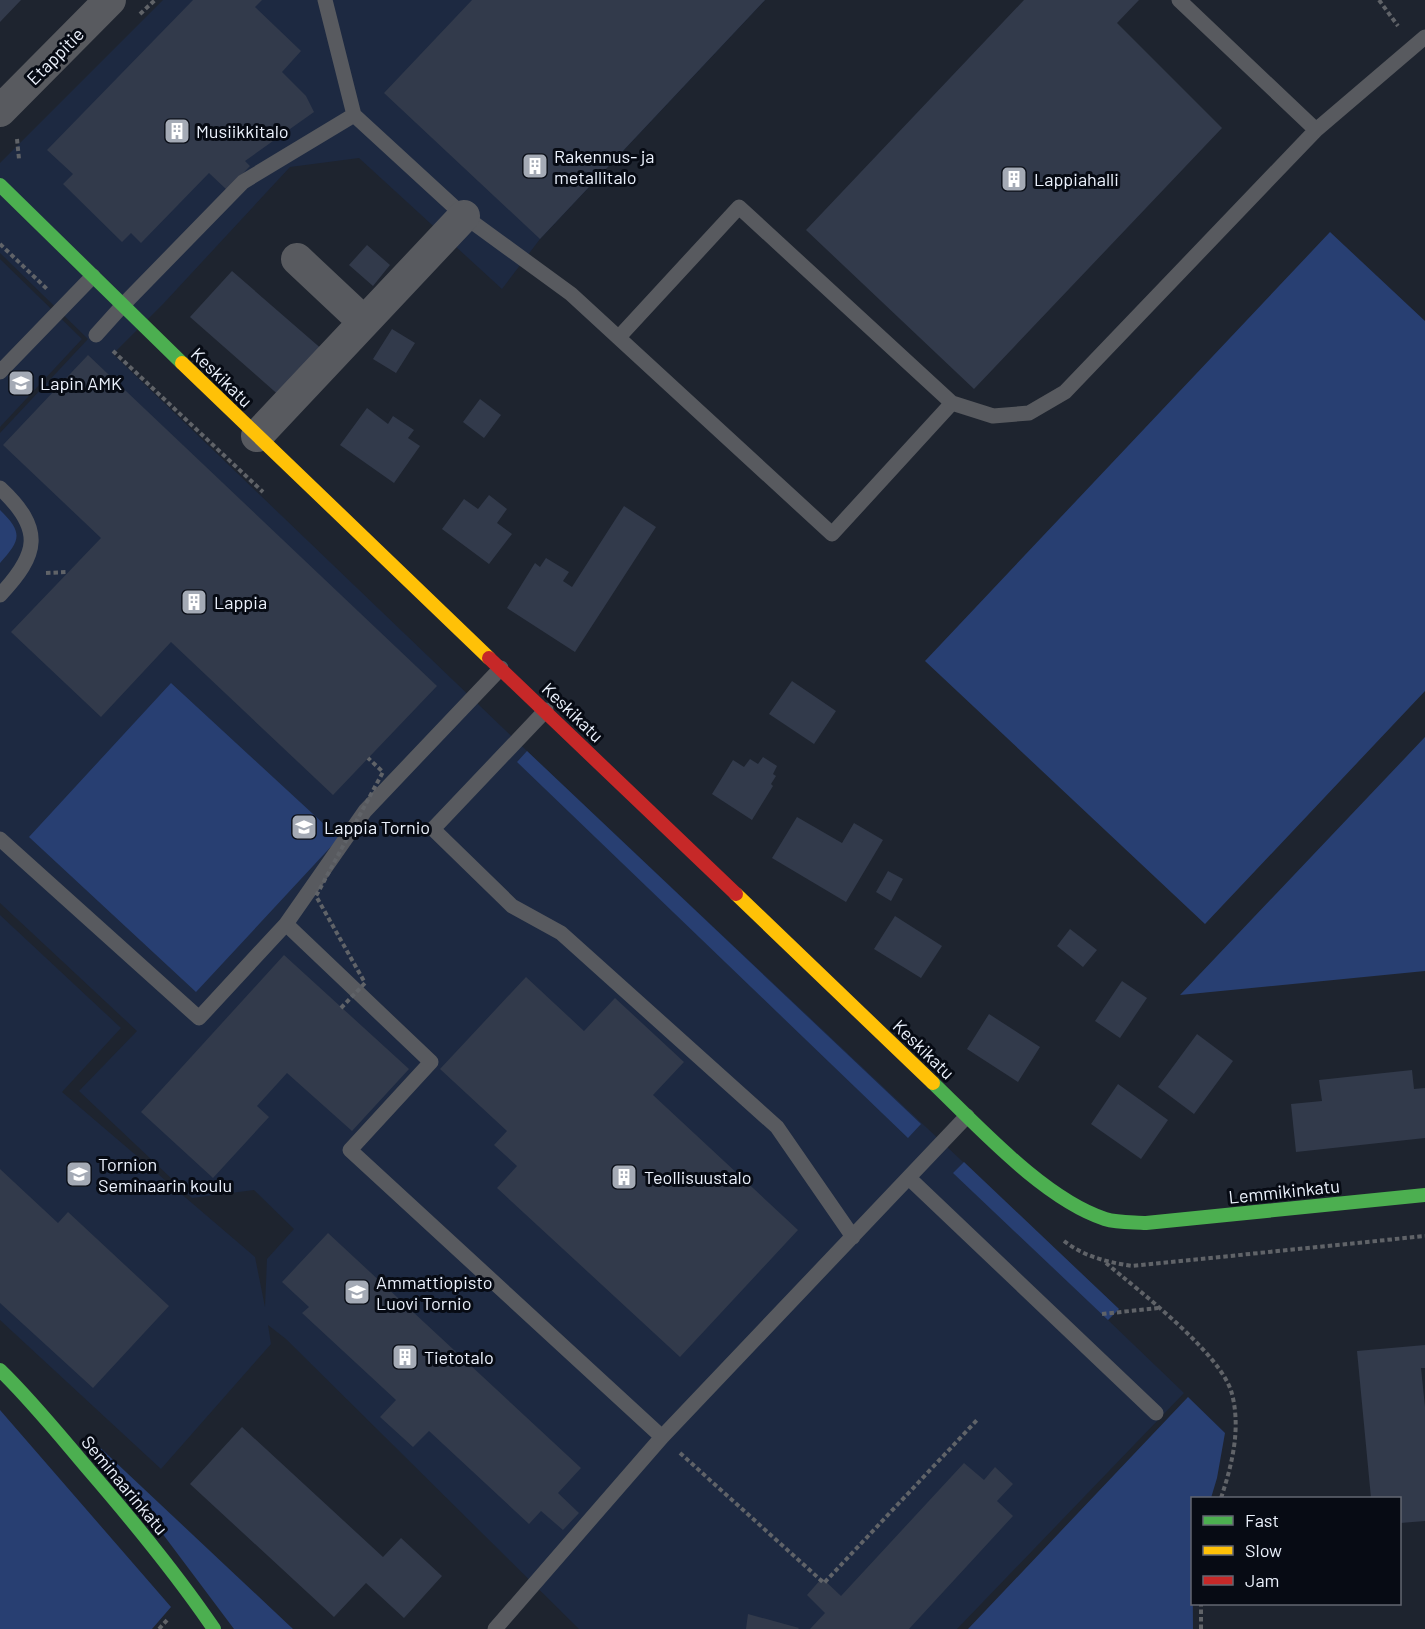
<svg xmlns="http://www.w3.org/2000/svg" width="1425" height="1629" font-family="Barlow,sans-serif">
<rect width="100%" height="100%" fill="#1e242f"/>
<!-- built -->
<path fill="#1d2941" d="M163 0H765L540 239 502 289 359 158 290 167 164 303 113 354 527 751 1119 1309 1108 1320 1184 1393 957 1629H579L286 1339 268 1325 271 1344 161 1469 0 1320V915L121 1028 62 1092 255 1257 265 1307 267 1259 294 1229 254 1190 192 1198 79 1091 137 1031 0 903V433L88 339 0 253V163Z
M0 259 82 339 0 427Z"/>
<!-- green -->
<path fill="#283f72" d="M1330 232 1425 321V691L1205 924 925 661Z
M0 510C24 533 20 541 0 563Z
M171 683 339 838 196 992 29 837Z
M1425 737V971L1180 995Z
M527 751 921 1124 908 1138 517 762Z
M964 1162 1119 1309 1108 1320 953 1173Z
M1188 1397 1225 1433 1217 1478 1211 1498H1192L1193 1629H968Z
M0 1410 171 1607 152 1629H0Z
M93 1441 293 1629H234Z"/>
<!-- building -->
<path fill="#323a4b" d="M0 0H21L0 22Z
M193 0H262L255 7 301 51 282 72 306 96 314 112 245 161 250 166 227 190 209 173 141 243 131 233 122 242 63 184 73 174 47 150Z
M472 0H765L540 239 384 93Z
M1024 0H1139L1117 23 1222 128 974 389 806 230Z
M367 245 390 265 373 286 349 265Z
M232 271 324 351 282 398 190 317Z
M392 329 415 343 396 373 373 359Z
M88 355 437 686 333 795 171 642 101 717 11 632 101 538 3 445Z
M480 399 501 415 484 438 463 422Z
M367 408 388 424 393 416 414 430 408 438 420 446 394 483 340 445Z
M489 495 507 509 497 523 512 534 489 564 442 529 464 499 478 509Z
M624 506 656 527 575 652 507 608 535 563 540 567 546 558 569 572 563 581 572 587Z
M792 681 836 711 814 744 769 714Z
M763 757 777 766 773 774 776 776 771 784 773 786 752 820 712 794 733 760 744 767 750 759 758 764Z
M797 817 842 843 854 823 883 840 846 902 772 858Z
M888 871 903 879 891 901 876 892Z
M895 916 942 946 921 978 874 949Z
M1070 929 1097 950 1083 967 1057 946Z
M284 955 409 1069 352 1131 287 1073 257 1106 269 1117 213 1178 141 1112Z
M526 977 584 1031 615 998 684 1062 653 1095 798 1230 680 1357 497 1188 517 1166 494 1145 507 1131 440 1069Z
M1122 981 1147 998 1120 1038 1095 1021Z
M989 1014 1040 1047 1018 1082 967 1049Z
M1197 1034 1233 1061 1194 1114 1158 1087Z
M1412 1070 1414 1089 1425 1088V1138L1296 1152 1291 1104 1322 1101 1319 1080Z
M1118 1084 1168 1120 1141 1159 1091 1124Z
M0 1169 58 1223 68 1212 169 1306 93 1388 0 1303Z
M328 1233 581 1468 558 1493 579 1513 563 1530 541 1511 529 1524 429 1431 413 1447 380 1417 396 1400 302 1313 309 1307 282 1282Z
M1425 1345V1368H1421L1425 1407V1521L1400 1523V1498H1371L1357 1351Z
M242 1427 383 1557 401 1538 442 1576 404 1618 366 1583 334 1617 190 1484Z
M964 1463 984 1480 995 1467 1013 1484 997 1501 1013 1516 909 1629H810L825 1613 807 1595 822 1578 841 1596Z
M748 1614 799 1628 798 1629H746Z"/>
<g fill="none" stroke-linecap="round" stroke-linejoin="round">
<!-- path -->
<path stroke="#606368" stroke-width="4" stroke-dasharray="4.5 3" stroke-linecap="butt" d="M1379 0 1398 26
M140 14 155 0
M17 139 19 159
M0 244 47 289
M113 351 263 492
M46 573 68 572
M1064 1241C1085 1257 1107 1262 1132 1266L1425 1236
M1106 1263C1139 1291 1222 1354 1232 1394 1241 1429 1232 1465 1221 1498
M1102 1314 1158 1308
M680 1453 824 1583 978 1419
M159 1629 168 1619
M1201 1629V1604"/>
<!-- lane -->
<path stroke="#585a5f" stroke-width="15" d="M325 0 354 115 464 216 571 294 832 534 952 403
M1179 0 1316 130
M96 335 123 305 243 182 354 115
M619 337 739 207 952 403 993 416 1029 413 1065 392 1316 130 1425 37
M0 372 93 276
M0 488C44 529 39 554 0 595
M546 710 433 829 512 906 561 933 777 1127 853 1237
M0 839 199 1018 286 924 365 811 501 668
M286 924 431 1062 350 1150 662 1437
M909 1178 1156 1413
M495 1629 662 1437 967 1116"/>
<!-- street -->
<path stroke="#585a5f" stroke-width="32" d="M0 111 110 0
M297 259 364 322
M257 436 464 216"/>
<!-- fast -->
<path stroke="#4caf50" stroke-width="14" d="M0 185 182 363
M933 1083C979 1127 1044 1199 1105 1219 1118 1223 1133 1222 1146 1223L1425 1195
M0 1370C32 1401 60 1436 89 1470 133 1521 176 1573 214 1629"/>
<!-- slow -->
<path stroke="#ffc107" stroke-width="14" d="M182 363 489 658
M736 894 933 1083"/>
<!-- jam -->
<path stroke="#c62828" stroke-width="14" d="M489 658 736 894"/>
<!-- path-bridge -->
<path stroke="#606368" stroke-width="4" stroke-dasharray="4.5 3" stroke-linecap="butt" d="M341 1008 365 983 316 896 383 772 368 758"/>
</g>
<!-- icons -->
<defs>
<g id="building-square" transform="scale(1.35)"><rect x="-9" y="-9" width="18" height="18" rx="4" fill="#a4aab5" stroke="#070b14"/><path d="M-4-6H4V6H1V3H-1V6H-4ZM-2.5-4.3h1.7v1.8h-1.7ZM.8-4.3h1.7v1.8H.8ZM-2.5-1h1.7V.8h-1.7ZM.8-1h1.7V.8H.8Z" fill="#fff"/></g>
<g id="university-square" transform="scale(1.35)"><rect x="-9" y="-9" width="18" height="18" rx="4" fill="#a4aab5" stroke="#070b14"/><path d="M0-5L7-2L0 1L-7-2ZM-4 1L0 2.5L4 1V4Q0 6-4 4Z" fill="#fff"/></g>
<g id="school-square" transform="scale(1.35)"><rect x="-9" y="-9" width="18" height="18" rx="4" fill="#a4aab5" stroke="#070b14"/><path d="M0-5L7-2L0 1L-7-2ZM-4 1L0 2.5L4 1V4Q0 6-4 4Z" fill="#fff"/></g>
</defs>
<g fill-rule="evenodd">
<use href="#building-square" x="177" y="131"/>
<use href="#building-square" x="535" y="166"/>
<use href="#building-square" x="1014" y="179"/>
<use href="#university-square" x="21" y="383"/>
<use href="#building-square" x="194" y="602"/>
<use href="#school-square" x="304" y="827"/>
<use href="#school-square" x="79" y="1174"/>
<use href="#building-square" x="624" y="1177"/>
<use href="#school-square" x="357" y="1292"/>
<use href="#building-square" x="405" y="1357"/>
</g>
<g text-anchor="middle" dominant-baseline="central" stroke-width="6" stroke-linejoin="round" paint-order="stroke">
<!-- street labels -->
<g font-size="18" fill="#ecf2fd" stroke="#070b14">
<text transform="translate(55 56) rotate(-45)">Etappitie</text>
<text transform="translate(222 377) rotate(44)">Keskikatu</text>
<text transform="translate(573 712) rotate(44)">Keskikatu</text>
<text transform="translate(924 1049) rotate(44)">Keskikatu</text>
<text transform="translate(1284 1191) rotate(-6)">Lemmikinkatu</text>
<text transform="translate(125 1485) rotate(50)">Seminaarinkatu</text>
</g>
<!-- poi labels -->
<g font-size="18" fill="#ecf2fd" stroke="#070b14" text-anchor="start">
<text x="196" y="131">Musiikkitalo</text>
<text x="554" y="156">Rakennus- ja<tspan x="554" dy="21">metallitalo</tspan></text>
<text x="1034" y="179">Lappiahalli</text>
<text x="40" y="383">Lapin AMK</text>
<text x="214" y="602">Lappia</text>
<text x="324" y="827">Lappia Tornio</text>
<text x="98" y="1164">Tornion<tspan x="98" dy="21">Seminaarin koulu</tspan></text>
<text x="644" y="1177">Teollisuustalo</text>
<text x="376" y="1282">Ammattiopisto<tspan x="376" dy="21">Luovi Tornio</tspan></text>
<text x="424" y="1357">Tietotalo</text>
</g>
</g>
<!-- legend -->
<rect x="1191" y="1497" width="210" height="108" fill="#070b14" stroke="#636771" stroke-width="1.5"/>
<rect x="1203" y="1516" width="30" height="9" fill="#4caf50" stroke="#636771" stroke-width="1.5"/>
<text x="1245" y="1527" font-size="18" fill="#ecf2fd">Fast</text>
<rect x="1203" y="1546" width="30" height="9" fill="#ffc107" stroke="#636771" stroke-width="1.5"/>
<text x="1245" y="1557" font-size="18" fill="#ecf2fd">Slow</text>
<rect x="1203" y="1576" width="30" height="9" fill="#c62828" stroke="#636771" stroke-width="1.5"/>
<text x="1245" y="1587" font-size="18" fill="#ecf2fd">Jam</text>
</svg>
